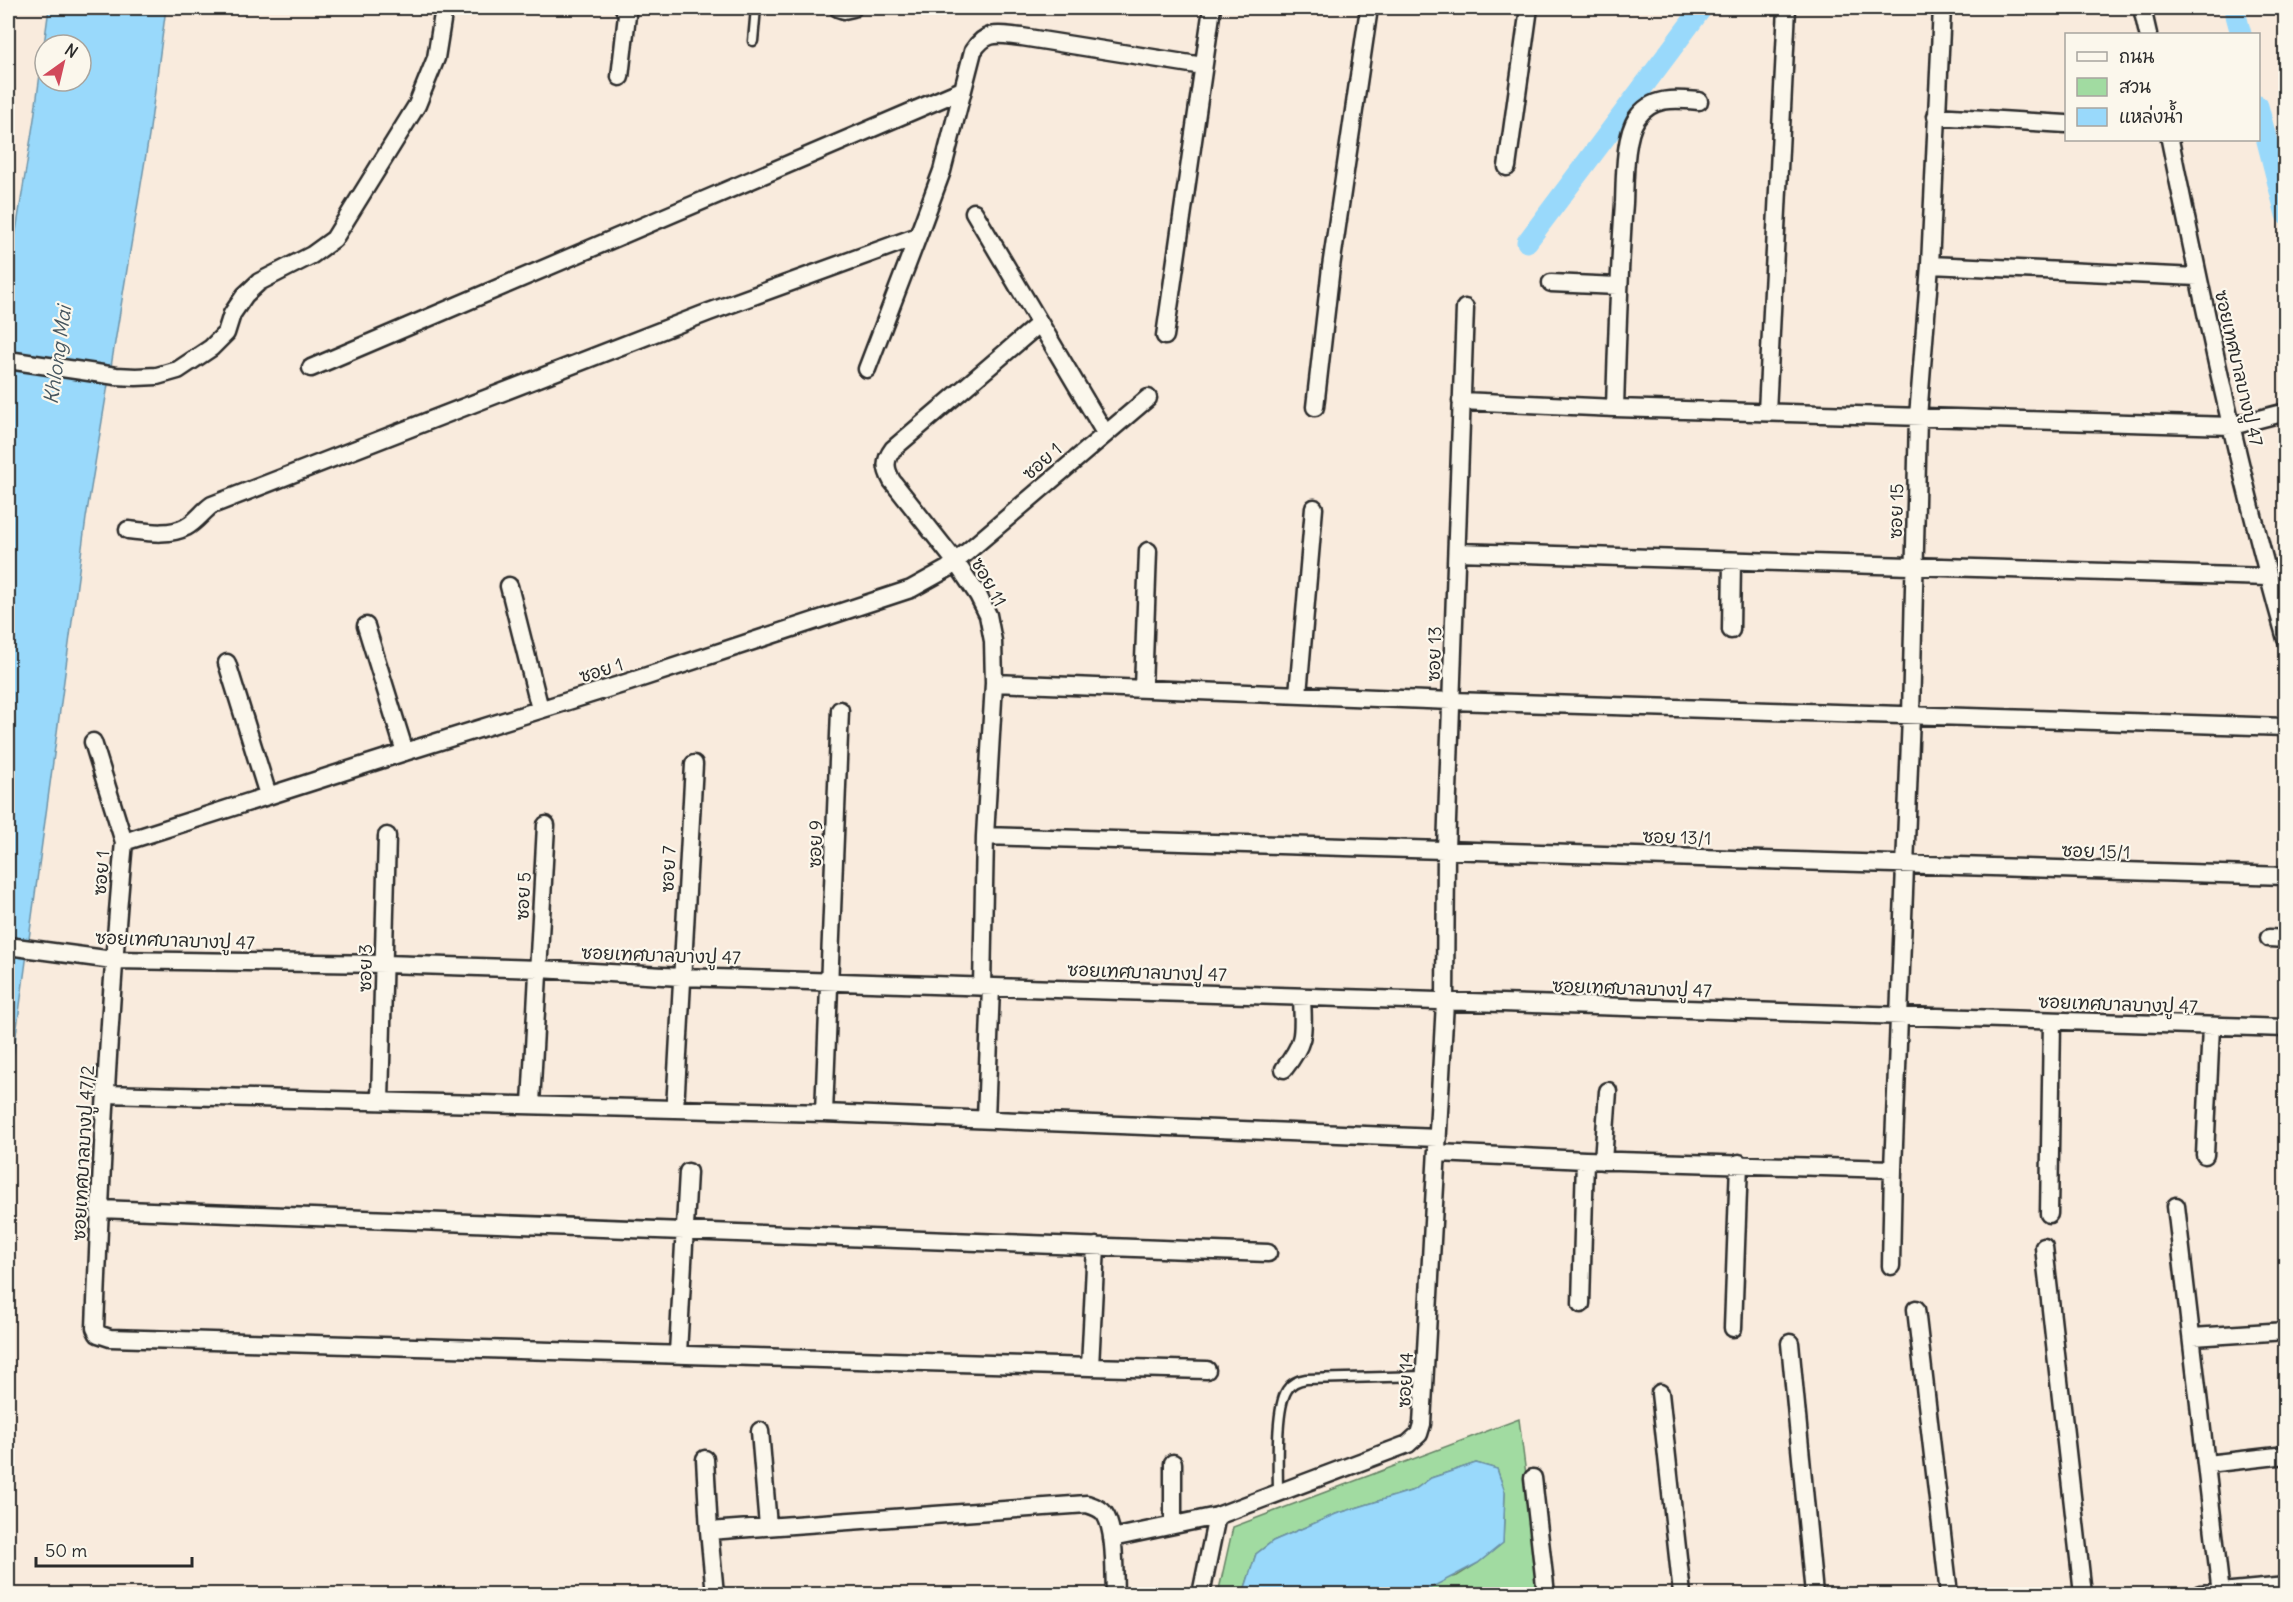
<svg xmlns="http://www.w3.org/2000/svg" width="2293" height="1602" font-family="Delius,'Playpen Sans Thai',sans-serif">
<rect width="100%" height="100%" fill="#f9ebdd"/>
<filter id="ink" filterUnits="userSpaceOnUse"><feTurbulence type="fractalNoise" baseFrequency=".0167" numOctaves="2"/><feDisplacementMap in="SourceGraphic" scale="12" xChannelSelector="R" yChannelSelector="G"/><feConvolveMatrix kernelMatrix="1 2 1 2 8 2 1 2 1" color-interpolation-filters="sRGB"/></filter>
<g filter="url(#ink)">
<!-- green -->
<path fill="#a1dba1" stroke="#668366" stroke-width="1.5" d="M1519 1419 1541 1594H1392L1394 1589 1457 1576 1478 1563 1503 1543 1505 1492 1497 1469 1476 1463 1431 1478 1414 1490 1336 1514 1273 1541 1256 1554 1243 1594H1218L1233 1527Z"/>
<!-- water -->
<path fill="#99d9fb" stroke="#6d93a8" stroke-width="1.5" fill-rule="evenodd" d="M49 8H166L149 136 86 518 8 1094V281L34 119ZM45 45H81V81H45Z
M1476 1463 1497 1469 1505 1492 1503 1543 1478 1563 1421 1593 1394 1589 1392 1594H1243L1256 1554 1273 1541 1336 1514 1414 1490 1431 1478Z"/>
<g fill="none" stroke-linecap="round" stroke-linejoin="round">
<!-- canal -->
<path stroke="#99d9fb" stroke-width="21" d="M2234 8 2241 34
M2258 106 2286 215
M1527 242 1702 8"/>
<!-- lane casing -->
<g stroke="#2b2b2b" stroke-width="13">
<path id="lane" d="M420 8 444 10
M753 41 756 8
M1278 1493C1278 1470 1275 1409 1287 1390 1291 1383 1299 1380 1306 1379L1425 1376"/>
</g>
<!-- street casing -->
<g stroke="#2b2b2b" stroke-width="21">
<path id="street" d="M838 8 844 10 853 8
M2142 8 2148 34
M620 77 627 15 624 8
M1936 116 2066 124
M2170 140C2204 307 2239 475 2286 639
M1507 167 1529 8
M974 212 1105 433
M1930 265 2198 277
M1551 283 1618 286
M1165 336 1212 8
M8 360 116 376 136 377 157 376 178 370 211 348 226 333 232 314 245 295 259 282 312 255 334 239 417 105 436 58 444 8
M311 368 962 90
M867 369 918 236
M1461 401 1615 408 2232 426 2286 412
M1315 407 1331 267 1369 8
M1615 408C1617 339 1619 271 1624 203 1625 180 1624 137 1637 118 1652 96 1676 99 1699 101
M1767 412 1787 8
M128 530C147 532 169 536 186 527 196 522 203 511 212 505L709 312 918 236 942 171 973 51C987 29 1000 35 1022 37L1203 66
M1457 552 2268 577
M509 586 540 709
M366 626 405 752
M1731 630 1732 561
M227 663 268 795
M994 683 1452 701 2286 727
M1143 688 1148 551
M1298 694 1314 508
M93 742 124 842
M985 836 2286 876
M2269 938 2286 939
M8 946 113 960 385 964 539 969 681 977 2286 1028
M982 987 985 836 994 683 993 641 988 615 978 595 955 561 892 481C885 468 884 461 893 449L1039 324
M1284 1069C1307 1040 1303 1032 1302 997
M105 1094 824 1113 1438 1138
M380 1101 387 836
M531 1104 546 825
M675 1109 694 764
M824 1113 840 710
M986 1119 991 987
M1438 1153 1585 1160 1893 1169 1911 716 1918 417 1930 265 1942 8
M2205 1155 2211 1027
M1603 1161 1608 1091
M2176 1206 2221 1594
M99 1209 1268 1253
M2049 1214 2052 1021
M1096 1246 1090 1367 110 1338 98 1334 95 1328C101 1166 109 1004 124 842L405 752 629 682 911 589 947 569 1148 398
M2044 1247 2083 1594
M1891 1266 1893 1169
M1581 1304 1585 1160
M1916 1309 1949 1594
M1733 1328 1739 1163
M2193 1337 2286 1331
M1790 1343 1814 1594
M678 1353 688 1172
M1090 1367 1207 1370
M1660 1393 1682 1594
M760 1431 768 1526
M705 1459 709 1531
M1173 1463V1525
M2207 1464 2286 1455
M1533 1478 1546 1594
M1112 1538 1217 1516 1408 1444 1419 1434 1422 1424 1445 1002 1446 849 1465 308
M715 1594 709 1531 1087 1504C1093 1506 1100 1508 1104 1513 1116 1529 1114 1574 1115 1594
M1201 1594 1217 1516
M2200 1594 2286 1586"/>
</g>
<!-- lane -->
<use href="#lane" stroke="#fbf7ec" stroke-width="8"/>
<!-- street -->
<use href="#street" stroke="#fbf7ec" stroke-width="16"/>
</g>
</g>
<g text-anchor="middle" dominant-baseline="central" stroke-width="4.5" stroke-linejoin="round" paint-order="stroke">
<!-- street labels -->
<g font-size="18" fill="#2b2b2b" stroke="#fbf7ec">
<text transform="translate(2239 368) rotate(77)">ซอยเทศบาลบางปู 47</text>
<text transform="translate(1042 461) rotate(-41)">ซอย 1</text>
<text transform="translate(1896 511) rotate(-88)">ซอย 15</text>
<text transform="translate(989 582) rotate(61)">ซอย 11</text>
<text transform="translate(1434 654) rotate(-88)">ซอย 13</text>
<text transform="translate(601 670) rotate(-17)">ซอย 1</text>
<text transform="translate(1677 837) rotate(2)">ซอย 13/1</text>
<text transform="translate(815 844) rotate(-88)">ซอย 9</text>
<text transform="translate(2096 851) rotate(2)">ซอย 15/1</text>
<text transform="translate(668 869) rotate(-87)">ซอย 7</text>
<text transform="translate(101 873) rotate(-85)">ซอย 1</text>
<text transform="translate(523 896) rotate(-87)">ซอย 5</text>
<text transform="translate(175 940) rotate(2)">ซอยเทศบาลบางปู 47</text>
<text transform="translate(661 955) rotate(2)">ซอยเทศบาลบางปู 47</text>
<text transform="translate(365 968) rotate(-89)">ซอย 3</text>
<text transform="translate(1147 972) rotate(2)">ซอยเทศบาลบางปู 47</text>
<text transform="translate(1632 988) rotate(2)">ซอยเทศบาลบางปู 47</text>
<text transform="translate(2118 1004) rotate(2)">ซอยเทศบาลบางปู 47</text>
<text transform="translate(83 1153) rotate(-87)">ซอยเทศบาลบางปู 47/2</text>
<text transform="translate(1405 1380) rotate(-87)">ซอย 14</text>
</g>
<!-- water labels -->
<g font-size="20" font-style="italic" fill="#46565f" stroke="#fbf7ec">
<text transform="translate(57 355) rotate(-82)">Khlong Mai</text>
</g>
</g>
<!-- margin -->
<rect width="2293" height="1602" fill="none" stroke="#fbf7ec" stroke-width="30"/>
<rect x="15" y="15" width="2263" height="1572" fill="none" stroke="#2b2b2b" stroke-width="2" filter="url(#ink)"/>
<!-- legend -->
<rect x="2065" y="33" width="195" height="108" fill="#fbf7ec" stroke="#a8a59f" stroke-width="1.5"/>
<rect x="2077" y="52" width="30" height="9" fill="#fbf7ec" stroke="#a8a59f" stroke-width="1.5"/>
<text x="2119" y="63" font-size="18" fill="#2b2b2b">ถนน</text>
<rect x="2077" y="78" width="30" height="18" fill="#a1dba1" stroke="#a8a59f" stroke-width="1.5"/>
<text x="2119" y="93" font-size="18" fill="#2b2b2b">สวน</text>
<rect x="2077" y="108" width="30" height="18" fill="#99d9fb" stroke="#a8a59f" stroke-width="1.5"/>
<text x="2119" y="123" font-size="18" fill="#2b2b2b">แหล่งน้ำ</text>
<!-- north arrow -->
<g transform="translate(63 63) rotate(34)"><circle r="28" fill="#fbf7ec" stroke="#a8a59f" stroke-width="1.5"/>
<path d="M0-4.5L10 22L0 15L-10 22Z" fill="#d1495b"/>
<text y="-9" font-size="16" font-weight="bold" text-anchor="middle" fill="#2b2b2b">N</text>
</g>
<!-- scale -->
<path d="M36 1557v9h156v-9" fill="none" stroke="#2b2b2b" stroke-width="3"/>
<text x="45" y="1557" font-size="18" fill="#2b2b2b" stroke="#fbf7ec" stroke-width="4.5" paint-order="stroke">50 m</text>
</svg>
